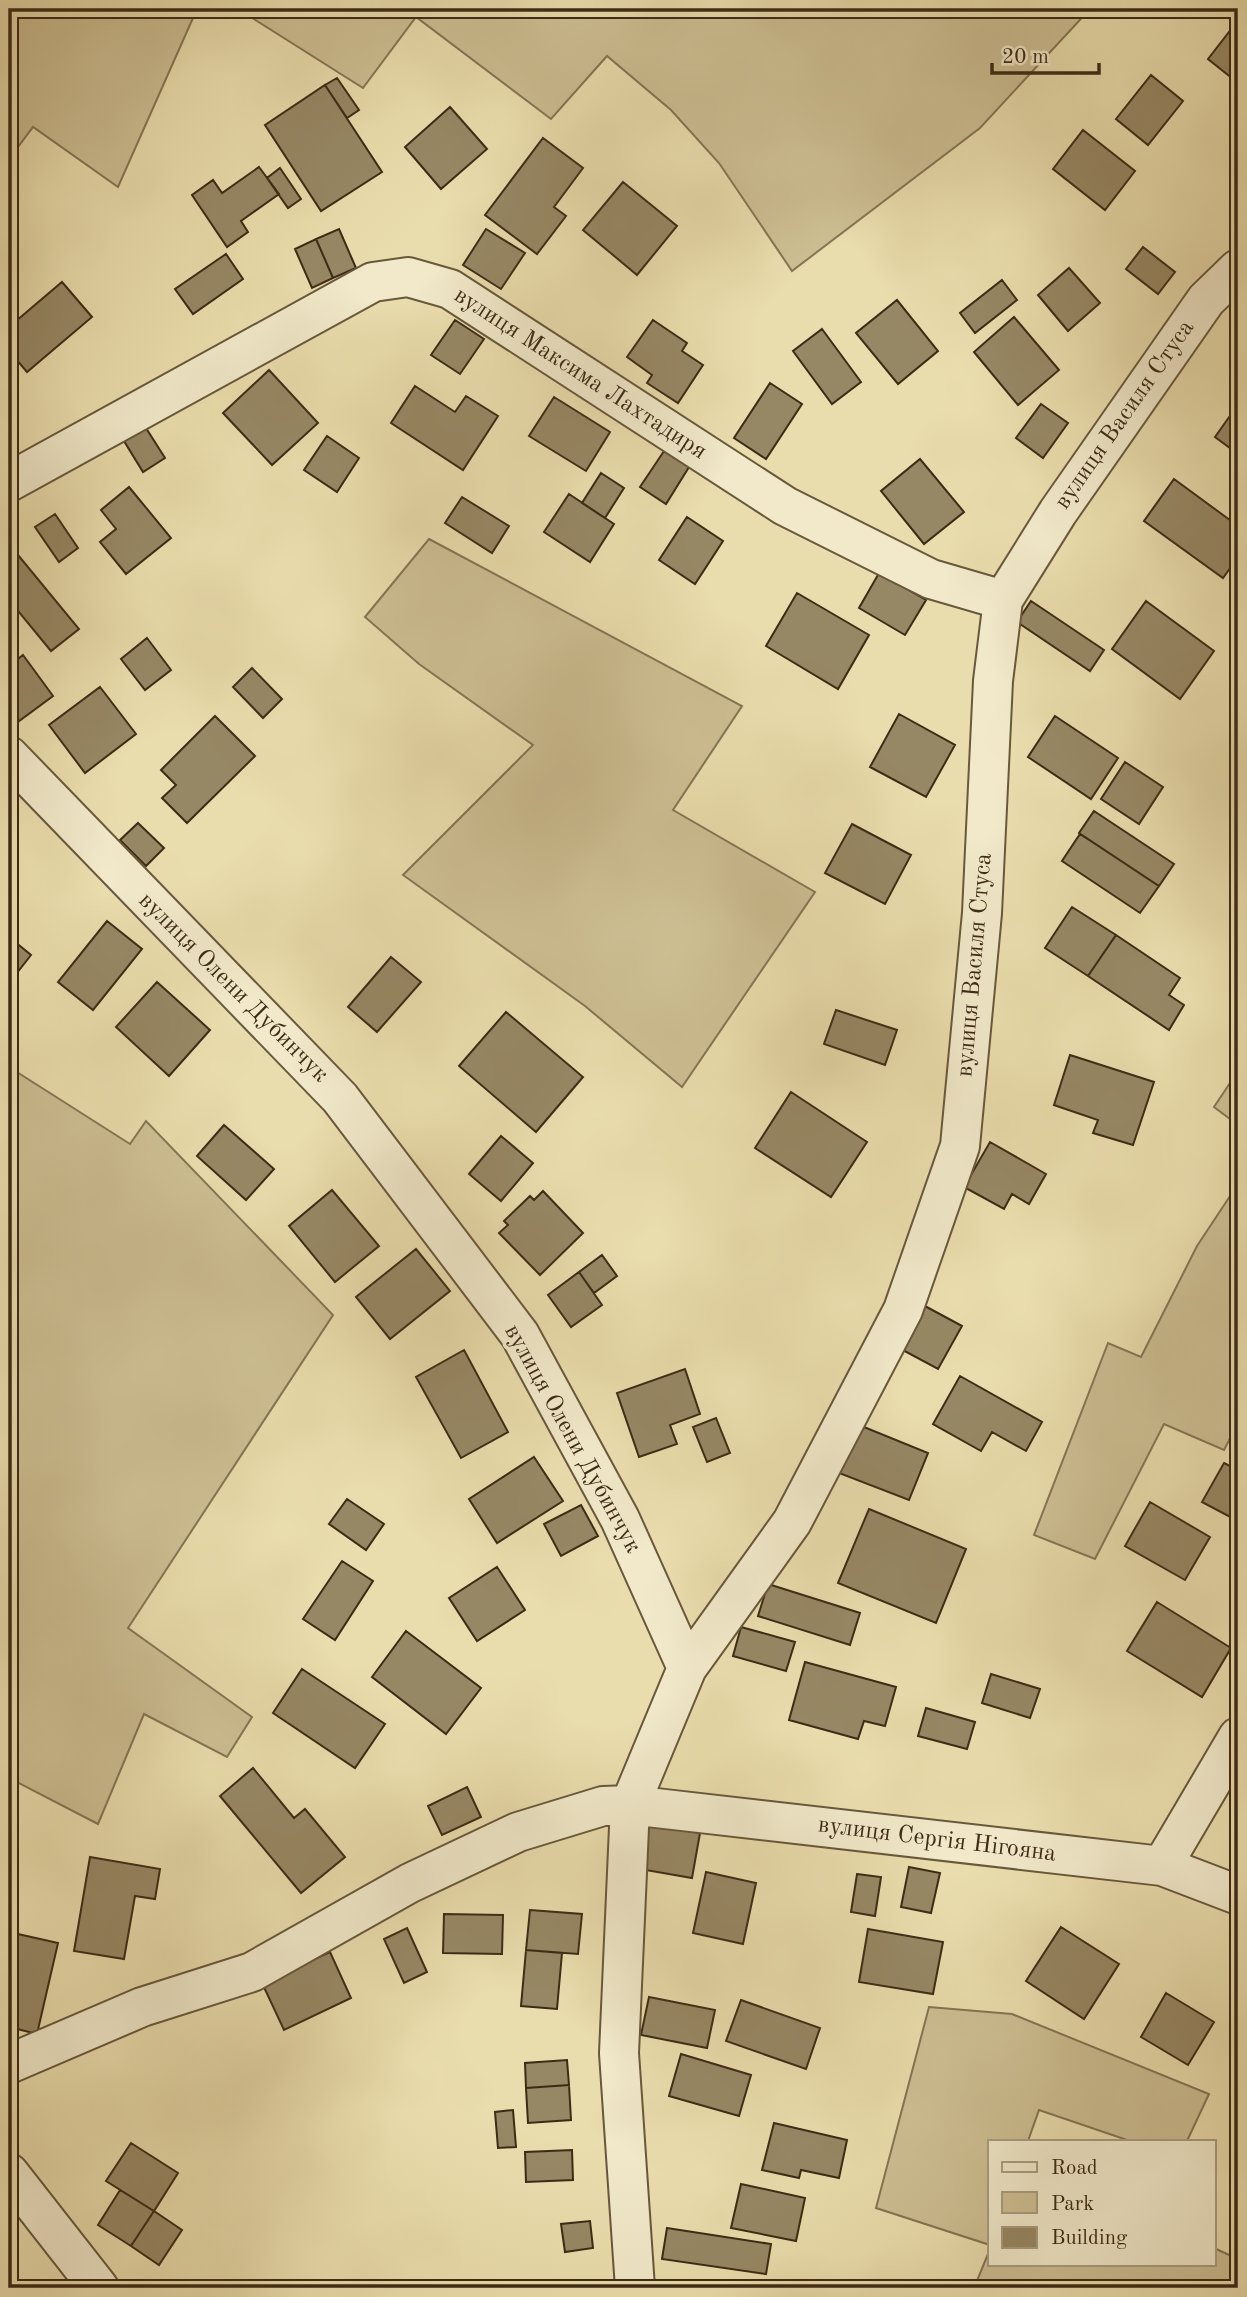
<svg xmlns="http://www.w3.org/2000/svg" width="1247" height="2297" font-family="'Old Standard TT',serif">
<rect width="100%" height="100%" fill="#eaddad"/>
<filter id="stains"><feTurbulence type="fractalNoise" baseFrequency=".00286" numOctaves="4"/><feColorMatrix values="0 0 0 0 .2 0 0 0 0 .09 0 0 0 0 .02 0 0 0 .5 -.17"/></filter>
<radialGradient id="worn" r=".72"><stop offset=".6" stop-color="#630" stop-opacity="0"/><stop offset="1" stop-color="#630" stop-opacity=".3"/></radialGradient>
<!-- green -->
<path fill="#cdbf93" stroke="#857554" stroke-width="2" d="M9 9H197L118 187 33 127 9 159Z
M238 9H1090L980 128 792 271 719 163 671 110 607 56 551 119 416 17 363 88Z
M429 539 742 706 673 810 815 892 682 1087 585 1006 403 875 533 745 419 664 365 617Z
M9 1067 130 1144 146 1121 333 1315 128 1628 252 1717 227 1757 144 1714 98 1824 9 1778Z
M1238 1071V1125L1214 1107Z
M1238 1184V1423L1224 1450 1164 1424 1095 1559 1034 1535 1108 1343 1141 1357 1197 1246Z
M929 2007 1012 2014 1209 2094 1187 2141H1130L1039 2110 1028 2141H990V2245L876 2208Z
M1214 2248 1238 2259V2288H974L990 2249V2264H1214Z"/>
<!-- building -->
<path fill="#978865" stroke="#3d2b16" stroke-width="2" d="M1236 23 1238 25V83L1208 59Z
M1151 75 1183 101 1148 145 1116 119Z
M337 78 359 110 347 118 325 85Z
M325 85 382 172 321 211 265 125Z
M450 107 487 149 441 189 405 147Z
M1083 130 1135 171 1105 210 1053 169Z
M543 138 583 168 554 207 566 216 537 254 485 215Z
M259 167 279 194 241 221 248 232 227 247 192 195 213 180 222 193Z
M280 168 301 199 288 208 267 178Z
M623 182 677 226 637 275 583 230Z
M339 229 356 268 333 278 316 239Z
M486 229 525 253 501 289 463 265Z
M316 239 333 278 312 288 295 249Z
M1143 247 1175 272 1158 294 1126 269Z
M226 254 243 279 193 314 175 289Z
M1069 268 1100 303 1068 331 1038 295Z
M1002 280 1017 300 975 333 960 313Z
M62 282 92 317 27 372 9 351V327Z
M897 300 938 351 898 384 856 333Z
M1014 317 1059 370 1018 405 974 352Z
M455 320 484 339 460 374 431 355Z
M653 320 687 343 682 351 703 365 678 403 647 383 652 375 627 357Z
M822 329 861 382 832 404 793 351Z
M269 370 318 423 272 465 223 413Z
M770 383 802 404 766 459 734 438Z
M415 386 455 412 466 396 498 416 463 470 391 423Z
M554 397 610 432 586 471 529 436Z
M1041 404 1068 423 1043 458 1016 438Z
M1237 406 1238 407V454L1215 437Z
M146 428 165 458 143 472 124 441Z
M327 436 359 458 337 492 304 470Z
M664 451 689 467 666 504 640 487Z
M920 459 964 512 924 544 881 491Z
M601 473 624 488 605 518 582 503Z
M1174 479 1238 526V557L1223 578 1144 521Z
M129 487 171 538 126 574 100 542 116 529 101 510Z
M569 494 614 524 590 562 544 532Z
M462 497 509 526 492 553 445 523Z
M55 514 78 548 59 562 35 527Z
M687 517 723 541 695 584 659 560Z
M18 555 79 629 51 651 9 600V562Z
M879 573 926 600 905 635 859 608Z
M797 593 869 635 838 689 766 646Z
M1031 601 1104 650 1090 671 1017 622Z
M1146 601 1214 651 1180 699 1112 649Z
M147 638 171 670 145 690 121 659Z
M23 655 53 696 15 724 9 716V666Z
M252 668 282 699 263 718 233 687Z
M100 687 136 734 85 773 49 725Z
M899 714 955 745 926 797 870 767Z
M215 716 255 756 187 823 162 798 176 785 161 770Z
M1055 716 1118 758 1091 799 1028 757Z
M1125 762 1163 787 1139 824 1101 799Z
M1094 811 1174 864 1159 886 1079 833Z
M138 823 164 848 146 866 120 840Z
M852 824 911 855 885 904 825 873Z
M1080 834 1159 886 1140 913 1062 861Z
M1072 907 1116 935 1088 976 1045 948Z
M107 921 142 949 93 1010 58 982Z
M1116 935 1180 978 1169 995 1184 1005 1169 1030 1088 976Z
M9 937 31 955 9 983Z
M391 957 421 982 377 1032 348 1007Z
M157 982 210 1030 169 1076 116 1027Z
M836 1010 897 1030 885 1065 824 1044Z
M506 1012 583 1077 536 1132 459 1066Z
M1070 1055 1154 1082 1133 1145 1093 1133 1098 1120 1054 1105Z
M791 1092 867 1142 831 1197 755 1148Z
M224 1125 274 1169 246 1200 197 1156Z
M501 1136 533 1163 501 1201 469 1174Z
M990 1142 1046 1174 1029 1204 1012 1194 1004 1209 964 1187Z
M332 1190 379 1246 335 1282 289 1226Z
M543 1191 583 1233 540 1275 499 1233 508 1225 504 1221 530 1196 534 1200Z
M416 1249 450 1291 390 1339 356 1297Z
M602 1255 617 1276 594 1293 579 1272Z
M579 1272 602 1305 571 1327 548 1295Z
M923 1305 962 1326 938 1369 899 1348Z
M464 1350 508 1432 461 1458 416 1377Z
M685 1369 700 1414 670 1425 677 1444 639 1457 617 1393Z
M960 1376 1042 1422 1026 1451 992 1432 981 1451 933 1424Z
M716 1418 730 1453 707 1462 693 1427Z
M859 1425 928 1453 909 1500 839 1473Z
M534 1457 563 1501 497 1543 469 1499Z
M1224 1463 1238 1470V1521L1202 1502Z
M347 1499 384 1524 366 1550 329 1524Z
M1150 1502 1210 1537 1185 1580 1125 1546Z
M581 1505 598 1536 561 1556 544 1524Z
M869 1509 966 1549 936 1623 838 1583Z
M342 1561 373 1581 335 1640 303 1619Z
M497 1567 525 1610 477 1641 449 1598Z
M768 1584 860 1613 850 1645 758 1616Z
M1157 1602 1231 1648 1202 1697 1127 1651Z
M741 1627 795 1642 786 1671 733 1656Z
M406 1631 481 1688 446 1734 372 1677Z
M805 1662 896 1687 885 1726 864 1721 858 1739 789 1720Z
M302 1669 385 1724 355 1768 273 1713Z
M991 1674 1040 1689 1030 1718 982 1703Z
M926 1708 975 1722 967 1749 918 1736Z
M253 1768 294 1818 305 1809 345 1857 301 1893 220 1796Z
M467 1787 481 1817 442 1835 428 1806Z
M648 1824 700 1833 692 1878 640 1869Z
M90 1857 160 1869 155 1899 135 1896 124 1959 74 1951Z
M909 1867 940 1873 931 1913 901 1907Z
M706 1872 756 1883 743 1944 693 1933Z
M857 1874 881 1877 875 1916 851 1912Z
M530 1910 582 1914 578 1954 526 1950Z
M444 1914 503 1915 502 1954 443 1953Z
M1061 1927 1119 1964 1084 2019 1026 1981Z
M407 1928 427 1972 404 1983 384 1939Z
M868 1929 943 1942 933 1994 859 1982Z
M9 1932 58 1943 37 2034 9 2027Z
M526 1950 562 1953 557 2009 521 2006Z
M330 1952 351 1998 284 2030 262 1983Z
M1166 1993 1214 2022 1188 2065 1141 2037Z
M649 1997 715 2010 707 2048 641 2035Z
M741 2000 820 2028 806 2069 726 2041Z
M681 2054 751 2075 739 2116 669 2096Z
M567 2060 569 2085 526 2088 525 2063Z
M569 2085 571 2120 528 2123 526 2088Z
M513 2110 516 2147 498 2148 495 2112Z
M774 2123 847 2140 839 2178 801 2170 799 2178 762 2170Z
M131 2143 178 2173 154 2211 106 2181Z
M572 2150 573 2180 526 2182 525 2152Z
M741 2184 805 2198 796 2241 731 2228Z
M120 2190 154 2211 131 2246 98 2225Z
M154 2211 182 2230 159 2265 131 2246Z
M590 2221 593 2248 565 2252 561 2224Z
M667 2228 771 2244 766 2274 662 2259Z"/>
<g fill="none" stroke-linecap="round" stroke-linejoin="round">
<!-- minor casing -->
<g stroke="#68583c" stroke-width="42">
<path id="minor" d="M9 482 373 282 408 277 450 289 785 506 931 579 1003 600
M9 756 340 1098 520 1335 620 1519 687 1668 630 1805 619 2053 635 2288
M687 1668 792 1522 903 1310 960 1146 982 913 993 681 1003 600 1058 512 1206 300 1238 269
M1162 1866 1238 1737
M9 2064 142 2007 252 1972 410 1883 518 1832 603 1806 630 1805 1162 1866 1238 1895
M9 2173 99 2288"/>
</g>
<!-- minor -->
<use href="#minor" stroke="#f1e9ca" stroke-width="38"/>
</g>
<g text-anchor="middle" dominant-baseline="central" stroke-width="7" stroke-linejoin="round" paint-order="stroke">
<!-- street labels -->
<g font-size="24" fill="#3d2b16" stroke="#f1e9ca">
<text transform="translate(580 374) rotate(33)">вулиця Максима Лахтадиря</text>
<text transform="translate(1125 415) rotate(-55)">вулиця Василя Стуса</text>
<text transform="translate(975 965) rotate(-85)">вулиця Василя Стуса</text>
<text transform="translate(233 988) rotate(45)">вулиця Олени Дубинчук</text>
<text transform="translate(572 1439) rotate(61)">вулиця Олени Дубинчук</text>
<text transform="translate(937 1840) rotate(7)">вулиця Сергія Нігояна</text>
</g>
</g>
<!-- margin -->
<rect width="1247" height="2297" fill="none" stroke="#eaddad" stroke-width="35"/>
<rect x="10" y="10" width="1226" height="2276" fill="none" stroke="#3d2b16" stroke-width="3.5"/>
<rect x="18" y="18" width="1212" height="2262" fill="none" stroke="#3d2b16" stroke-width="2"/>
<!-- legend -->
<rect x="988" y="2140" width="228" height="126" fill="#f1e9ca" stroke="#a99d82" stroke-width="2"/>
<rect x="1002" y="2162" width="35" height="10" fill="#f1e9ca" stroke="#a99d82" stroke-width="2"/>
<text x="1051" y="2174" font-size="21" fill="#3d2b16">Road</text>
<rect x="1002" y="2192" width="35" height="21" fill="#cdbf93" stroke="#a99d82" stroke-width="2"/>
<text x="1051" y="2210" font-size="21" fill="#3d2b16">Park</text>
<rect x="1002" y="2227" width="35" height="21" fill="#978865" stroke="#a99d82" stroke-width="2"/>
<text x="1051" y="2244" font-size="21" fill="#3d2b16">Building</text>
<!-- scale -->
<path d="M992 63v10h107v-10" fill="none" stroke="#3d2b16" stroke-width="3.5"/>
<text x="1002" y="63" font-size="21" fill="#3d2b16" stroke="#f1e9ca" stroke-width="5" paint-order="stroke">20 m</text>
<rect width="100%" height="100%" filter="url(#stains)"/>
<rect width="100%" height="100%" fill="url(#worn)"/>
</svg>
